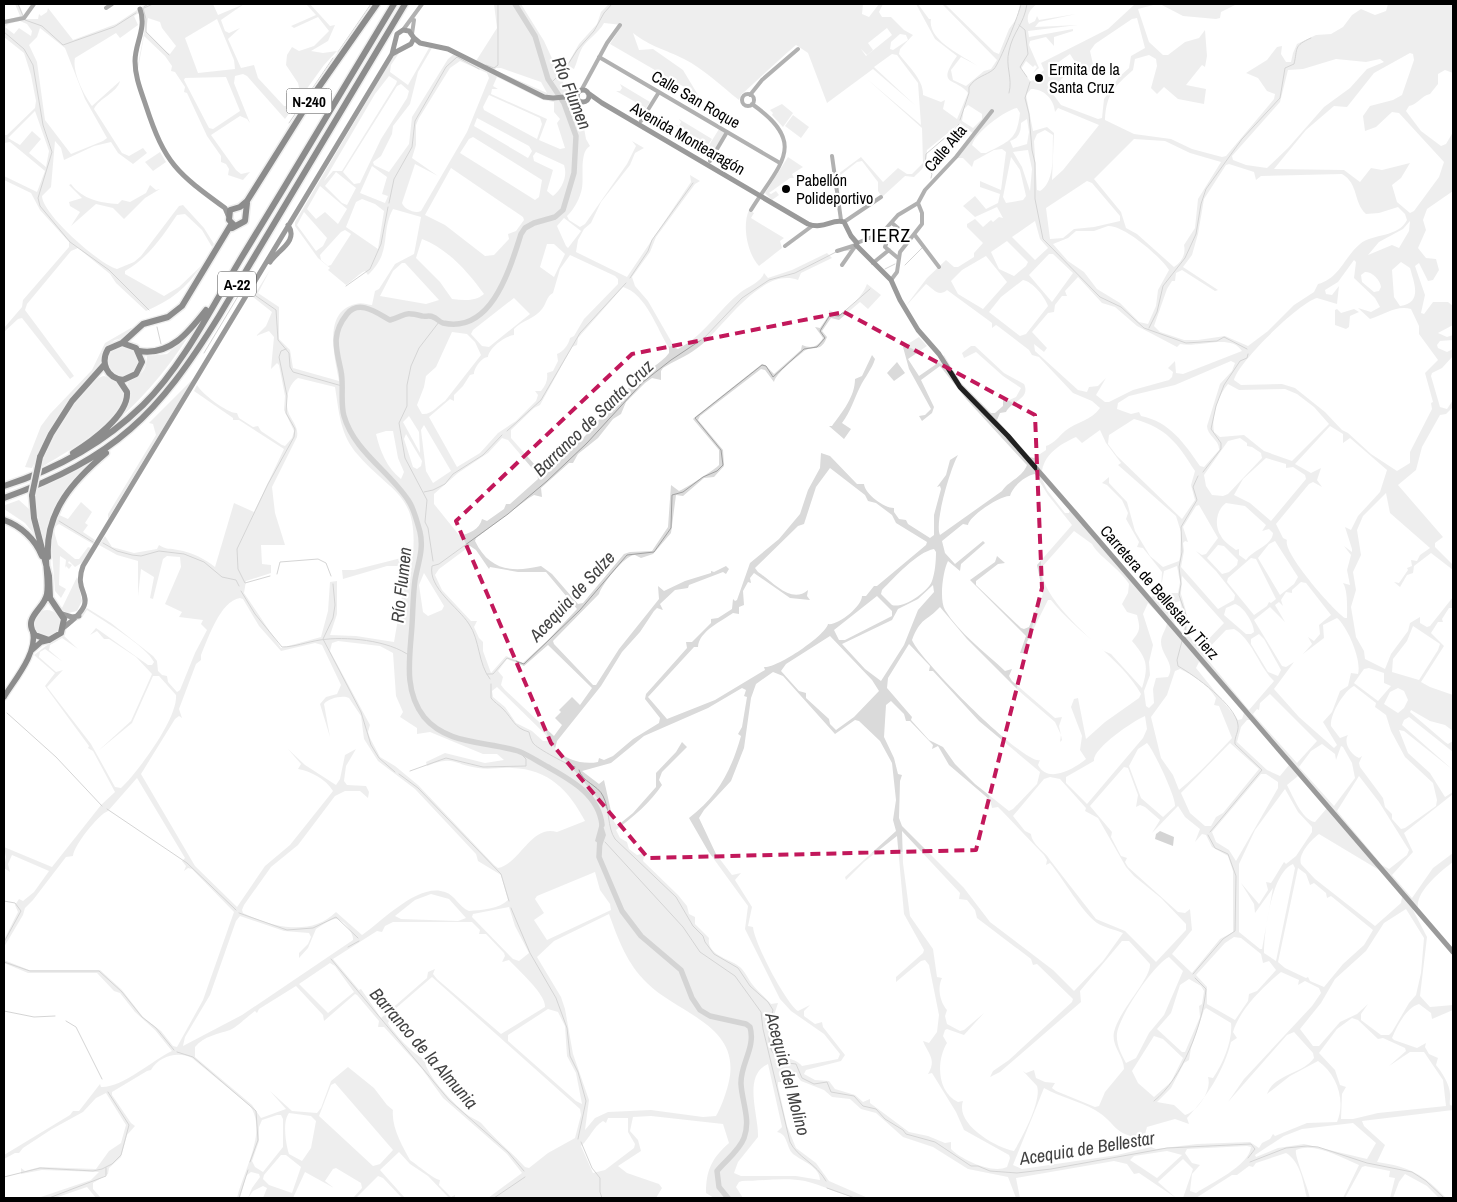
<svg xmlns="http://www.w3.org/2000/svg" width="1457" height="1202" font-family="'Archivo Narrow',sans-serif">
<rect width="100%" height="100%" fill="#fff"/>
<!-- green -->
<path fill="#dadada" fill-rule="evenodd" d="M15 4H19L25 19H38L39 14 41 16 47 12 48 8 73 40 116 24 146 4H213L218 15 244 4 221 20 225 31 229 33 240 28 228 39 241 68 254 65 258 78 284 106H288L300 92 298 83 286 65 287 55 292 47 299 51 314 46 329 31 318 17 294 28 291 26 316 15 306 4H310L330 26 335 25 328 41 311 51 323 53 337 51 324 65 285 119 247 76 243 74 235 76 234 83 250 123 247 119 240 116 211 135 236 170 241 174 250 172 243 180 228 175 229 169 226 164 221 162V156L207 136 187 93 184 92 185 87 175 72 171 71 172 66 165 56 144 36 138 69C138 53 150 24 142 11L134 16 138 25 120 38 116 33 75 58C72 72 84 95 92 106L120 81C117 93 99 98 94 109L122 153 129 156 143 148 147 153 133 164 118 153 111 142 94 146 64 160 61 148 55 141 51 187 42 196C42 214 100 265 117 269L134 262 141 256 179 206 183 205 204 228 214 244 212 247 202 230 185 214 177 215C162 237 148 258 125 271V274L164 296 179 287 201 266C187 288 170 301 146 311L116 283 110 274 78 248 71 251 27 304 25 310 74 376 70 379 22 318 18 319 4 332V328L22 307 23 300 69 247V242L40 210 31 193 4 180V176L37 192 45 171 10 142 4 143V135H7L35 108 36 101 31 75 24 53 4 37V21L20 16ZM148 18 160 22 162 28 176 46 170 54 167 52 146 31ZM217 19 234 60 235 69 198 73 185 38ZM20 21 27 24 32 31 31 36 19 28 14 34 5 27 8 24ZM40 28 65 48 85 99 107 138 103 141 71 154 45 120 37 62 29 45 37 37ZM226 77 240 111 213 129 209 128 184 80 185 78ZM35 111 49 151 46 167 29 153 41 139 32 131 20 145 8 138Z
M494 4H521L544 41 567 91 570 89 580 105 586 139 590 146C579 152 584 177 582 188 580 198 575 208 567 216L569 220 580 227 585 224 627 164 636 146 632 141 644 148 635 153 630 165 601 202 591 223 584 229 578 240 576 252 627 277 691 182 690 175 700 181 695 184 656 237 650 252 632 277 635 286 648 301 675 348 678 349C705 335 718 310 741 292 748 287 762 281 764 273L768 278 792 270 827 253 832 258 801 273 798 280C760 266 722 331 696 349 687 356 674 361 663 368L661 371V380L652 378 645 383 626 402 621 414 613 419 598 438 578 454 573 463H569L541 488 542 497 534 495 529 498 476 538 475 541C489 570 511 573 541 566L552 574 578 604 583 603 624 554 630 552 652 551 668 527 671 485 679 491C683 490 717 468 719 465V450L693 419 695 417 762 364 765 365 774 374 801 350 802 345C811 349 818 347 823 338L815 327 820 328 829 315V310L839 315C849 309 863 296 867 284L881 295 868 309 860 302 839 320 831 318 822 331 827 337C821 353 814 345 804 351 796 358 776 373 774 382L765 370 761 369 700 416 698 420 723 450 724 466 714 477 704 478 683 496 676 495 671 533 653 554 641 558 635 555C626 554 602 584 599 594L553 641 554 644 593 685H596L619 649 659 599 658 586 664 591 685 581 711 573V571L714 572 726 566 729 569 726 574 723 572 689 585 688 588 675 590 660 604 663 610 657 608 654 611 640 632 622 652 601 686 557 741 555 749C566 760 583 765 598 762L599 758 604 760 613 756 633 739 659 723 660 718 645 699 646 694 687 648 686 642H692L711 623V619L718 618 732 609 733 599 735 601 737 600 750 563 779 539 800 514 808 490 820 468 821 453 830 456 857 484H864C865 494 884 508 894 508V512L899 519 906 520 908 524 930 538 934 535V515L941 489 940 486 937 487 946 475 950 460 958 455C951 467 934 523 940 535L1002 491C1008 481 1022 478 1027 465L1025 463 967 400 940 366 921 380 934 407 932 413 922 421 919 416 925 415 931 409 909 369 903 347 919 337 927 346 908 359 919 376 935 365 944 355 961 383 991 413H995L1003 406V400L1007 401 1016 397 1021 388 1003 376 976 352 964 358 962 353 971 346H975L1004 373 1024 384C1031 399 1011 401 1006 412L1000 413 997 420 1030 457 1034 458 1046 450V446C1055 443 1059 436 1065 431 1076 422 1092 420 1100 408L1092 401 1073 393 1039 357 1032 355 1029 350 999 327 996 325 992 328V323L988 320 947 290C938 298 933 288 926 284L905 307 927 278 946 260 954 267H958L974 257V253L983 243 967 227V224L975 219 983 227 991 220 993 222 999 217 1003 218 997 207 975 217 963 206 975 196 986 209 998 203 1000 194 980 187V181L1001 190 1006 152 1002 149 994 150 974 161 972 167 963 158H957L975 135 960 123 927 150C926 165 926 166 914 177L905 176 882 197 878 191V182L862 161 857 162 838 177V174L861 157 883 182 898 168 907 174H912L923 163 922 128 867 79 921 125 918 83 897 55 892 54 874 67 916 106 873 69 827 103 808 53 796 45C777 61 759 79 741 95L739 100C721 86 704 69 684 59 664 49 651 47 633 33L639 50 653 49 683 70 698 95 610 44 622 25 604 23C599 33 584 42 581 50 578 56 577 63 574 69L567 65 579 44 597 24 601 12 609 4H863L862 14 869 17 879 4H883L879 12 882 17H891L904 30 913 35 900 49 899 54C908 66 924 80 923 95L941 102 945 100 943 109 957 119 968 93C956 77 935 87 957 56L935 39 916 4H918L929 19H931C927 40 963 56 978 66L961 57 951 70 953 80 966 86 984 71 991 69 997 60 942 4H945L994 52 999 54 1009 29 1017 18 1020 4H1037C1031 8 1025 16 1029 24L1035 21 1037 16 1039 20 1076 14 1039 22 1035 27 1078 25 1028 31 1029 37 1073 29V31L1054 37V46L1046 37 1030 41 1029 45 1039 68 1033 73 1037 67 1035 65 1033 67 1026 61 1021 69 1030 81 1035 80 1038 82 1043 77 1039 74 1044 70 1041 63 1108 29 1135 4H1157L1138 9 1149 42 1163 55H1168L1185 42 1199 38 1205 30 1207 56 1205 67 1202 65 1186 85 1206 89 1204 104 1178 99 1164 87 1157 94 1151 88 1157 66 1156 59 1149 55 1135 59 1133 70C1115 86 1106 94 1105 120L1134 134 1171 139 1192 149 1222 157 1226 156 1274 99 1275 94 1267 91 1258 78 1246 73 1267 60 1277 47 1282 46 1281 54 1286 62H1291L1293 53 1297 44 1316 35 1331 34 1343 27 1352 15 1361 9 1375 15 1386 11 1388 4H1453V73L1445 70 1438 74V84L1430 94C1421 96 1417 105 1409 106L1406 111 1421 131 1441 146 1446 144 1453 132V191L1427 209 1423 220 1426 230 1418 248 1426 258 1436 259 1439 270 1433 280 1428 281 1419 263 1415 266 1425 295 1421 313 1424 314 1433 302H1448L1453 306V325L1438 333 1447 337 1453 335V340L1440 341 1437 345 1438 348 1447 352 1453 349V356L1442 368 1432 373 1431 376 1440 407 1447 409 1453 400V407L1446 414 1440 415 1422 447 1416 470 1398 485 1443 537 1435 543V547L1453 565V570L1431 553 1414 566 1413 573 1407 575 1400 587 1394 582 1399 583 1408 570 1407 568 1412 566 1411 560 1417 561 1420 555 1430 548 1390 513 1386 493 1363 516 1357 530 1361 555 1353 572 1356 590 1351 607 1356 637 1364 651 1365 659 1385 669 1391 654 1408 631 1410 623 1420 617V623L1427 627 1430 626 1453 597V608H1449L1442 619 1443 622H1438L1431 633 1444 646 1421 682 1430 687 1453 695V731L1445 725 1430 721 1411 710 1410 712 1445 742 1448 744 1453 741V752L1409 717 1404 720 1402 725 1453 770 1404 731 1399 730 1408 753 1430 773 1445 797 1453 792V794L1404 833 1413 852 1392 875 1412 898 1433 868 1453 853V862C1442 870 1415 892 1418 908L1413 910 1427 937 1420 996 1430 1007 1453 1005V1010L1432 1019 1431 1013 1419 1004C1406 1008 1397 1026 1392 1038L1394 1040 1417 1048 1426 1043 1425 1047 1429 1054 1438 1058 1436 1065C1442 1072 1450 1085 1450 1094 1451 1097 1449 1101 1450 1105L1453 1106V1110L1362 1121 1364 1126 1385 1145 1377 1162C1410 1167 1423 1174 1446 1198H1439L1427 1186 1405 1174 1399 1182 1393 1198H1390L1395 1178 1389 1177 1390 1171 1365 1166 1362 1167 1345 1198H1343L1359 1165C1341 1158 1316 1142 1296 1150 1294 1155 1308 1188 1310 1198H1307C1303 1183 1301 1162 1286 1153L1256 1163 1253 1167 1249 1166 1237 1175H1232L1196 1198H1183L1193 1169 1183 1159 1158 1182 1176 1198 1139 1173 1134 1174 1127 1164 1114 1161 1016 1178 1020 1198H1016L1008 1177 968 1169 933 1147 903 1137 876 1113 861 1109 850 1099 832 1097 824 1090 801 1081 793 1071 785 1068 781 1075 784 1082H778V1086L787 1126 796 1148 816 1163 829 1181 868 1198C841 1198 830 1187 805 1181 786 1177 762 1181 742 1181L739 1182 736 1187 743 1198H714L706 1193C706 1170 712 1158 729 1143L723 1124 651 1116 633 1117 630 1131 638 1140 641 1151 618 1166 627 1173 659 1184 662 1188 656 1198H488L522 1173 507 1154 443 1098 422 1069 384 1027H378L379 1021 357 995 355 994 324 1021 323 1015 296 986 259 1009 257 1013 255 1011C248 1016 237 1027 230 1030 218 1034 204 1036 195 1047V1057L252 1105 261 1118 286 1109 270 1091 292 1111 317 1113 321 1108 331 1081 348 1067 374 1088 387 1105 393 1110C391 1127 403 1147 410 1160 416 1164 435 1180 440 1180L439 1185 451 1197 455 1195V1198H449L428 1176 410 1164 399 1152 380 1170 405 1198H402L383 1178 378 1176 356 1198H353L362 1188 361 1183 336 1168 333 1169 325 1181 334 1188 305 1172 293 1198H263L267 1188 263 1186 253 1191 248 1198 252 1188 260 1177 259 1174 251 1172 246 1176 240 1198H237C243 1172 268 1131 250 1106L192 1058C178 1051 159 1056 151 1070L147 1071 112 1092V1095L131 1123 135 1126 127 1135 121 1157 109 1168 108 1174 93 1183V1189L101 1198H96L87 1187 55 1198H38L91 1180 99 1172 42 1170 21 1174V1168L25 1171 40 1167 96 1169 109 1151 121 1143 126 1125 106 1093 96 1098 83 1112 52 1129 23 1148 19 1153H15L4 1159V1155L70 1115 73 1111H79L100 1084 101 1087C122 1088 153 1060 172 1051L155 1030 135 1012 120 993 114 991 97 973H28L4 963V960L29 970H100L122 990 143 1017 161 1031 173 1046 177 1047 203 1000 234 912 192 869 188 868 184 871 186 866 182 861 185 858 137 778 108 811C99 814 74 845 73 856L66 857 33 900 25 908 23 915 4 947V940L18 912 15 905 19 899 23 901 34 892 49 871 12 855 8 864 10 872 4 868 6 857 4 847 52 867 101 805 115 792 93 751 88 748 89 746 45 686 55 673 34 655 62 634 78 649 62 638 50 645 49 650 63 662 45 649 40 652 39 657 56 672 63 670 47 687 91 744 115 787 121 788C138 772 178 718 176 695L159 676H153L132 723 98 751 131 721 152 674 136 657 109 639H104L97 631 90 635 96 628 148 665H152L154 662C146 646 104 621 87 610L81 619 74 622 87 608 111 623 153 656 157 661 158 671 162 675 167 676 168 682 177 692 180 690 195 653 207 630 201 624 203 620 179 617 182 612 165 604 181 567 180 557 167 556 163 559 153 599 150 598 154 577 141 569 138 596V561L117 555 99 545 105 536 112 547 134 553 157 549 159 545C166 550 170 548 178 550 192 552 205 559 215 567L234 503 254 512 284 449 239 420H233V418L194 391 197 385C201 393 228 414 237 413L239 418 253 427 258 426 261 431 282 445 285 446 292 438 294 431 284 410 285 396 279 365 277 363 271 369 274 337 269 331 256 336 266 326 272 312 253 297 270 270 258 293 279 307V339L290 350 293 368 339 381C335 358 322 311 356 304 362 302 367 305 372 305L375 291 379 289 395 264 414 254 421 217 393 209C380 233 393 251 368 275L365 271C358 274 353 281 346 285L328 270 330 268 318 258 295 226V222L394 55 399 53 391 65 390 72 408 85 429 48H432L418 72 410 104 393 126 392 134 381 156 373 162 374 165 389 172 409 144 412 117 448 59 454 54 476 61 497 28ZM1137 18 1145 48 1131 56 1129 68 1119 77 1104 99 1102 118 1098 119 1061 105 1050 90 1071 70 1084 73 1091 71 1093 64 1090 51 1095 44 1132 19ZM887 28 892 35 866 56 861 49 867 55 873 50 868 43ZM900 34 906 35 908 40 893 50 890 49 891 42ZM1410 53 1413 54 1414 60 1402 95 1393 100 1370 106 1363 116 1365 131 1376 127 1392 112 1399 113 1444 162 1439 177 1414 211 1410 213 1397 202 1392 185 1401 178 1410 163 1382 170 1371 168 1360 182 1344 170 1274 169 1306 130 1334 106 1347 107 1374 73ZM1070 54 1075 62 1059 74 1053 66ZM1336 59 1366 62 1380 59 1384 62 1367 69 1350 88 1324 107 1288 148 1267 168 1246 165 1233 160 1232 156 1280 102 1288 70 1303 69ZM460 61 487 73 489 78 467 132 421 211C415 214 404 209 402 203L415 164 438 176 412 158 416 145V125L419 118 450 68ZM496 68H501L541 82 547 93 495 70ZM389 76 397 81 396 84 342 171H333L324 181 375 94ZM497 77 543 100 554 102V112L560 119 557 123 565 148 560 149 539 140 547 119 491 94 492 89H498L493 86ZM401 84 409 91 407 98 381 139 360 183 354 184 343 172 397 86ZM1031 89C1044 89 1054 99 1055 112L1058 108 1099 125 1063 170 1052 180 1054 133 1047 127 1033 131 1026 95ZM489 95 540 118 542 124 537 139 484 110 483 107ZM968 105 982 114V119L973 128 962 121 964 109ZM1017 108 1020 113C1017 140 1009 141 986 153H981L972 145C975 133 1005 110 1017 108ZM477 118 529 146 532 151 528 158 474 126ZM1027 119 1029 132 1027 144 1013 148 1010 141C1019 138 1021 132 1021 123ZM1045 130 1053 135C1052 152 1056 181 1040 191L1037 190 1034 141 1037 134ZM473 137 542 180 539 197 535 200 460 153 469 139ZM1134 139 1165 141 1190 153 1221 162 1198 199 1195 228 1184 245C1186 254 1182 262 1174 267L1137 234 1126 228 1121 212 1094 179ZM1028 150 1032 169 1030 191 1022 167 1013 152ZM536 152 564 165C568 176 562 189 553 196L547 191 553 170 534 161 533 156ZM1011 157 1020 170 1026 196 1023 200 1006 203 1003 197ZM1229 164 1254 172 1256 180 1261 176 1342 174C1359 184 1353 202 1366 214L1379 213 1398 207 1405 214 1407 220C1398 238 1373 233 1360 244 1345 256 1339 279 1318 284L1314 292 1294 305 1268 331 1248 346 1225 336 1198 340H1184L1160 332 1154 326 1167 289 1172 281H1175L1176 273 1182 270 1215 291 1218 290 1183 267 1192 255 1198 234 1204 199 1226 165ZM372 166 387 177 382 194 388 196 385 203 360 193ZM451 168 523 217 524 220 516 231 508 234 509 239 494 255 485 256 445 225 425 215ZM336 172 356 188 347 205 342 203 325 186ZM1087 181 1092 183 1120 216V221L1094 227 1074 229 1063 238 1050 239 1046 208ZM320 186 347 209 338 224 325 212 316 219 307 209ZM362 199 375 204 384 211 378 249 346 227 356 202ZM304 212 327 238 323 246 316 251 297 225ZM564 218 581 231 568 248 566 246 557 226ZM1035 221 1040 239 1048 248 1035 260 1012 237ZM1410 221 1409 231 1399 248 1392 245 1368 255 1379 242 1403 229ZM1108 226C1124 225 1161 257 1169 270L1158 290 1156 306 1148 324 1139 322 1120 303 1097 289 1084 272 1068 261 1053 244 1068 238 1076 231H1094ZM345 230 351 234 331 265 328 266 321 260 320 255 341 232ZM422 239C448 249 468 272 484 294 475 302 463 300 452 299L440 282 416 258ZM1007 241 1028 262 1026 266 1014 276 999 269 991 252ZM547 244H554L565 254 554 277 540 267ZM1049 254H1053L1073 273 1052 302 1029 275ZM570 255 615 276 618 279V284L584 319 574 336 570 338C569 344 563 352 557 354L558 361 553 371 547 373C548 380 546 385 541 391H535L538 395 536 401 516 421 498 433 480 453 457 467 429 417 450 399 454 401V395L463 386 470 375 474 374C474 368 482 357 488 357 489 348 505 336 514 335V329C521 321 536 318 542 309 547 303 546 297 553 293L560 269ZM986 256 1007 282 983 309 958 294 951 281 962 270ZM1354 260 1356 262 1354 278 1375 298 1380 307 1371 312 1358 308 1370 319C1384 315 1396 305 1411 309L1419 326V334L1438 360 1425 373 1433 402 1431 403 1432 409 1410 452V463L1397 471 1371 454 1348 433 1342 430 1325 412 1295 388 1282 384 1241 385 1234 380C1238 362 1300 302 1317 298L1337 304 1339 286 1332 295 1326 294 1325 290 1338 282ZM1401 262 1410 268C1414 283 1423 303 1400 306L1394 297 1392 270ZM402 263H405L439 300 426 304 380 296 393 271ZM1365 272C1373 272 1380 280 1381 287L1379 291 1374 292 1362 282 1361 275ZM1078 277 1102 303 1115 307 1137 326 1177 347 1180 344C1199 348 1231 333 1242 351L1183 374 1176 373 1175 361 1168 368 1173 372 1172 377 1169 380 1133 390 1109 402H1105L1096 395 1106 378 1098 386 1089 387 1087 392 1078 390 1035 351 1034 344 1044 352 1047 348 1032 332 1048 313 1054 312 1055 305 1062 296H1067L1065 291ZM1023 280C1033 282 1045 297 1048 306L1026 334 1020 336 989 312 1001 297ZM623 287C646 294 657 329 669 348V353C661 364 645 371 636 380 621 396 608 411 593 426 590 428 589 433 586 435 582 440 575 443 573 448L549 472 543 474 511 438V430L534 408 540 405 572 347 577 345 578 338ZM514 298 530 314 489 347 482 346 471 334 473 330ZM452 332 467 334 475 342 481 355 445 401C438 405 432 415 422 414L417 405 424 387 426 376 436 367ZM1231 361 1235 363 1232 371 1220 384 1207 426C1207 436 1220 440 1219 450L1204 467 1200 466C1184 443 1170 422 1141 416L1139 412 1131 414 1117 409 1118 403 1129 396 1175 385ZM298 378 335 387C339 412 340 435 358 455 392 494 418 493 413 555L354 570H342L343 579 387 566H399L402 596 394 642 356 636 330 635 337 614V581L330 582 328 611 321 637 281 648 244 593 246 581 271 573V565L262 564 261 545H285L275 513 272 487 297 437C299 426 291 421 288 411 285 401 288 384 298 378ZM1228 384 1239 390 1285 389 1297 394 1314 407 1329 424 1292 461 1264 451 1244 435 1220 437 1214 432C1211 416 1218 396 1228 384ZM409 416 419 432 420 453 403 422ZM1134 419C1167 428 1177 443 1195 471L1191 485 1195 500 1182 519 1117 456 1108 444 1109 435ZM424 425 451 471 433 483 426 471 421 430ZM1330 426 1343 434V443L1350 438 1387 470 1380 492 1358 516 1351 530 1345 527 1352 549V552L1344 546 1351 555 1347 570 1350 585 1343 583C1348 591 1347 608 1347 618H1345C1333 610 1282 552 1287 540L1283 538 1276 524 1309 484 1313 482 1322 487 1317 480 1321 468 1311 473 1295 464ZM1100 430 1106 443 1121 463 1118 465 1176 516 1181 532 1180 557 1179 561 1163 567 1150 556 1135 531 1127 502 1109 483V477L1102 483 1107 485 1122 500 1128 513 1126 519 1139 542 1137 547 1143 548 1162 572 1161 588 1164 571 1177 566 1180 582 1178 593H1160L1151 597 1042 471C1045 453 1061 444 1076 437L1082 443ZM386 431H393L398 458 404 472 401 479C387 468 380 451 376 434ZM406 434 422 461 421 466 417 469 413 467 404 439ZM502 438 508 440 537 474 538 479 510 504H506L504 509 487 521 482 519C480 529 468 535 459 535L434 504V494L458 473 488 453ZM1240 438 1247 443V446L1252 447 1261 453 1262 458 1228 494 1223 496 1212 495 1206 486 1204 475 1228 441ZM1266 458 1286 464V468L1293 467 1305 475 1306 479 1271 521 1250 503 1234 495 1243 479ZM830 468 865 495 868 501 876 503 892 515 896 523 927 542 926 545 877 586H874L866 596H862C862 606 838 626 828 624 825 636 776 669 764 667L765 670 715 700 667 719 648 697 694 647H698C699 631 722 621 733 613L739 614V607L744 605 743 591 748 582 751 583 750 578 754 573 790 598 810 600 807 596 808 590C791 605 772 581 758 572L755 568 798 526 804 524 816 487ZM1035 474 1048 495 1072 525 1037 565 1043 594 1029 627 1024 629 1021 628 976 585V581L998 564 1005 563 997 556 995 562 970 580 1026 636 1020 653H1026L1025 646 1048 600H1051C1077 633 1121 658 1141 694L1139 698 1105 722 1086 739 1078 698 1074 699 1071 707 1082 736 1080 750 1086 759C1074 769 1048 784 1038 765L1040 760C1024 765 919 659 912 640 921 617 926 622 940 607L967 639 1019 691 1055 722 1061 735 1060 742 1062 740 1059 726 1062 717 1055 718 1012 681 1009 676 1012 669 1005 671C985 652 959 633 945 610 939 599 943 571 948 561L960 571 961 564 985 543 983 541 955 564 945 553 942 541 963 524 968 525C969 516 1001 495 1010 496 1012 487 1026 475 1035 474ZM1041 477 1070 509 1069 513H1065L1047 490ZM1226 503 1245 506 1266 525 1262 531 1269 529 1273 533C1272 546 1253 550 1246 560L1239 555V549L1236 550C1231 546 1224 542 1221 536 1214 526 1216 510 1226 503ZM1199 505 1218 538 1206 554 1202 555 1196 551 1216 571 1235 595 1234 600 1218 609 1181 567 1184 551 1183 543 1185 541 1188 542 1183 527 1196 506ZM1074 531 1092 544C1097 555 1120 569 1129 584L1128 593 1122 604 1127 612 1137 615C1140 628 1141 630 1132 641 1147 659 1149 665 1142 688L1111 654 1104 651C1085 634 1038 593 1042 567ZM1275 541 1298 577 1294 584 1280 595 1258 558 1269 544ZM1218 545 1224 546 1238 560 1237 565 1229 572 1222 574 1207 558ZM470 546 476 550 489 569 490 567 518 572H546L577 609 547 641 523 663 506 656 491 673 483 651V642L479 638 474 627 477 621H471L442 590 435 575 439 569ZM934 549 936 552C936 561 935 573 932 581 928 592 903 609 892 605L881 594 882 590C894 578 917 552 934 549ZM1251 558 1256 559 1276 599 1271 603 1269 602 1267 606 1254 615 1227 582 1228 578ZM424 573 444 606 442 610 428 616 423 612 419 585ZM1182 576 1224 623 1200 648 1188 635 1186 611 1181 594ZM1301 582 1306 583 1331 615 1319 625 1320 634 1314 641 1308 637 1312 644 1303 654 1324 638 1323 625 1337 618C1347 626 1362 660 1358 674L1351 673 1348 686 1340 691 1332 712 1323 722 1337 745 1334 748 1299 717 1274 689 1294 662 1286 667 1282 666 1254 620 1270 607 1285 622 1275 605 1279 602 1283 606 1281 600 1286 592 1292 593V590ZM933 585 934 592 918 610 904 645 881 681 865 669 842 644 892 620 898 609 918 599ZM877 596 892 611V616L845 640H839L834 630ZM240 598 243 599 259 626 281 651 315 643 322 645 341 685 337 694 326 697 320 704 330 737 324 704C329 698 343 695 349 698L361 716 364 739 378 761 415 789 476 854 478 861 501 875 508 900C499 909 481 910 469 911 459 907 455 895 445 892 419 882 382 921 362 935L336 912C311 937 272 927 243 913L242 910 244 905 271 867 298 845 335 796 345 791H360L368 798 369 792 366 786 347 785 344 781 346 766 356 749 345 755 340 779 336 785 305 765 288 749 301 764 298 769C310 771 326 779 333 791L290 845 265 866 237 907 195 866 141 774 175 719 179 716 182 718 179 709 196 664 201 660V655C208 639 220 601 240 598ZM1180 601 1185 622 1183 633 1176 626 1168 609 1171 604ZM1148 603 1167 623C1166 630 1161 635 1161 642 1161 655 1176 664 1168 677L1156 678 1153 689 1154 703 1149 708 1146 706 1144 691 1150 675 1149 662 1153 645 1143 614ZM1235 604C1243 606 1254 623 1254 632L1251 634H1246L1224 615 1226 608ZM1413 626 1440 644 1438 650 1419 680 1392 672 1393 659 1407 641ZM1234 629C1252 639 1259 667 1274 681L1249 710 1203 654 1226 630ZM1259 634 1264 639 1281 670 1278 676 1268 672 1251 644V639ZM830 636 872 680 879 691 854 717 836 730 830 724 829 719 806 698V693L799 691 781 671 786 664ZM338 641 380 646 393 653 396 696 403 712 400 717 417 728V734L430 732 483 754H497L504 760 485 763 445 753 426 762 427 766C454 755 452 764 478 768 490 770 501 767 512 768 549 769 569 791 585 821L557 832C531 824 520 864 498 868L494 865 418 785 395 766 380 757 370 738 368 732 370 725 330 651 332 643ZM909 644 930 666 929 671H933L979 721 1040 772 1037 784 1013 809 1009 811 975 784 955 764 943 747 929 740 911 720 912 717 887 688 888 678ZM548 645 592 688 580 705 572 697 559 710 561 712 555 718 562 725 554 736 505 690 501 685 503 677 498 671 507 659 524 666ZM1199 662 1244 713 1242 719 1238 720 1196 668ZM1369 668 1384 673V683L1391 686 1378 701 1354 683 1364 669ZM1180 669C1195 676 1207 684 1216 698L1214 705 1219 706 1232 738C1215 756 1199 774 1179 790L1173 775 1161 758 1151 717 1167 695 1175 671ZM773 672 783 676 835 734 855 720 859 721 880 741 892 763 896 800 893 820 896 831 845 877 846 880 864 862 897 836 904 914 924 950 923 953 896 977V982L921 961 925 960 929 965 939 1015 937 1032 929 1043 923 1041C928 1054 937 1059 928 1074L932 1073 956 1112 964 1130 1009 1155 1010 1158 1007 1167C992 1174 962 1160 951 1149V1142L945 1143 928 1136 909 1132 870 1103V1099L863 1102 855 1095 835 1089 829 1081 815 1080 804 1074 806 1070 841 1061 845 1055 823 1027 822 1022 815 1024 804 1016V1011L810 1005 798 1011C785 1002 754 942 753 927L748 926 752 907 735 880 741 873 732 875 716 854 699 818 704 810 731 781 744 748 751 698 756 684ZM1354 686 1376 703 1375 707 1386 715 1391 731 1405 757 1433 783 1437 800 1436 806 1405 828 1401 829 1392 819V814L1385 807 1383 798 1360 767 1359 763 1362 756 1359 758C1351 755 1343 743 1348 735L1340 738 1331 726C1330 714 1344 691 1354 686ZM497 687 545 734 549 741H543L532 731 516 723 505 707 493 697 492 691ZM742 688 746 690 744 696 747 697 742 727 738 734 741 736C731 771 718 796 689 818L708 851 748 906 745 929 780 999 791 1011 824 1034 840 1054 838 1059 802 1066C794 1056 781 1061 772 1047L771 1025 778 1003 771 1004C765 997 758 992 752 984 748 979 746 973 741 968 732 959 706 956 709 938L695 924V917L689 914 687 906 678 895 643 861 645 853 637 855 629 849 627 842 620 838 616 830C633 817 650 803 662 785L659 780 662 772 687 747 682 742 676 752 656 773V787L633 813 617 826 613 820 604 780 599 784 582 771 611 763 644 736 708 708ZM1398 688 1404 691 1408 700 1404 708 1398 713 1384 704 1390 692ZM1270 694 1317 741 1297 763 1253 714 1257 709 1259 710 1260 703ZM891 701 904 714 906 721H910L933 745 932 749 938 746 949 765 990 800 992 808 998 807 1001 810 1044 855 1047 860 1046 865 1050 863C1064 880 1081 911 1097 923 1105 928 1114 929 1123 933L1103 961 1074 991 1053 970 990 922 964 888 902 826 899 818 900 781 902 775 898 774 894 758 884 737 886 705ZM1145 716 1147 729 1143 738 1087 804 1066 783V777L1094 761C1092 749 1133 721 1145 716ZM1247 720H1251L1289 765 1280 776 1267 770 1237 742 1241 727ZM1147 743C1153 749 1176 797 1175 806L1163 817 1141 798 1129 766 1138 749ZM1230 743 1259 769 1223 813 1216 817 1211 826H1205L1190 813 1181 793ZM1322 744 1335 754 1336 760 1341 746 1343 747 1352 763 1355 778 1334 806 1299 767 1311 751ZM1124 767 1128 768 1138 795 1136 807 1140 805 1145 807 1160 820 1152 833 1178 806 1185 817 1200 829 1195 842 1202 834 1206 835 1212 847 1228 856 1233 871V932L1220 939 1192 973 1172 954 1192 930 1190 909 1185 913 1178 912 1128 867 1125 862 1127 858 1121 856 1111 837 1112 832 1090 806ZM1261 774H1266L1278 782V788L1236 861 1229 850 1216 842 1212 832ZM1298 776 1327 808 1315 822C1302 820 1293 796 1287 785ZM1359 776 1379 802 1409 850 1407 855 1389 869 1382 865 1337 811ZM1050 777 1060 779 1086 808 1085 811 1098 818 1126 867 1134 876 1161 898 1186 924V930L1156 962 1125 931 1096 919 1050 860C1046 852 1032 845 1031 834L1025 831 1013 816 1044 779ZM1285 789 1298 812 1312 827V832L1296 856 1286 864 1284 862 1273 880 1271 883 1266 882 1268 890 1259 904 1241 883 1254 904 1255 913 1273 888 1262 949H1260L1239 932V864L1255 830ZM902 831 960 893 959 899 967 900 975 910 977 918 1031 959 1033 965 1037 964 1073 999 1072 1002 1009 1060 993 1071 990 1077 1000 1072 1081 1002 1080 991 1122 941H1129L1150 964C1151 979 1119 1010 1114 1032 1111 1046 1124 1056 1124 1069L1105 1092 1099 1106 1095 1107 1056 1091 1052 1088 1055 1083 1045 1082 1036 1078 1034 1070 1026 1073 1023 1071 1037 1086C1042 1101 1022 1138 1014 1151 995 1147 955 1124 963 1101L958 1102C937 1092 936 1061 947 1043L943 1036 945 1030 947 1029 964 1035 984 1013 964 1030 960 1031 947 1024 945 1016 947 1010C940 1002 937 988 942 978L937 977 933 949 910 916 903 863ZM1319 834 1379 870 1402 897 1401 903 1375 926 1315 879 1301 864C1298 854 1311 840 1319 834ZM1293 864 1295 868 1276 961 1264 953C1264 931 1272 872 1293 864ZM1298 868 1306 874 1310 885 1314 883 1326 893 1327 898 1331 896 1373 930 1364 945 1343 964 1324 987 1310 981 1308 977 1306 978 1285 968 1278 962ZM595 872 600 890 610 904 611 910 547 940 534 920 544 913 535 899 537 896ZM431 894 449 899 466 918 458 921 401 919 395 916 415 900ZM509 907 515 926 529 953 519 961 513 959 472 917 473 914ZM1406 909 1424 938 1421 973 1416 995 1409 1003 1392 1032 1389 1035H1381L1361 1020V1014L1368 1004 1357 1014 1340 1022 1319 1046H1313L1300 1029 1321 1003 1335 979 1366 951 1384 923ZM609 914C618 939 627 964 647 983 678 1014 741 1025 729 1081 727 1091 721 1108 716 1116L703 1117 651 1110 608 1112 595 1118 585 1130 589 1100 573 1054 565 1009 561 997 537 957 554 941ZM240 916 284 931 309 933 311 937 308 944 299 953V958L308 948 316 929C321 926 329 920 335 919 343 918 354 933 353 940L242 1015 183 1046 185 1037 210 995 236 921ZM393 922H472L480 930 479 934H486L504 953 505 956 502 962 509 960C518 970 546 994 545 1007L501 1034 437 979 433 974 435 969 428 972 427 978 381 1018 361 989 359 990 333 959 377 931 382 932 385 926ZM1234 937 1241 938 1261 954 1263 963 1269 961 1276 970 1257 991 1249 994 1248 1001 1235 1020 1207 1004V987L1196 975 1225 943ZM1169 957 1183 971 1164 1015 1149 1033 1136 1058 1126 1063C1121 1054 1116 1044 1117 1034 1119 1016 1154 964 1169 957ZM330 963 335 966 354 992 328 1013 299 984ZM1281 972 1299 980 1298 985 1305 981 1319 988 1321 993 1312 1006 1244 1079 1228 1102 1287 1035 1294 1032 1313 1053 1314 1058C1303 1074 1274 1074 1267 1094L1290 1076 1318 1061C1337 1074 1346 1101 1337 1122L1307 1123 1275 1136 1273 1134 1270 1139 1262 1143 1259 1148 1250 1142 1197 1144 1156 1149 1151 1147 1117 1155 1022 1169 1013 1165 1044 1088C1060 1097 1079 1101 1095 1110 1117 1123 1113 1136 1144 1138L1147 1127 1175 1119 1189 1124 1187 1118C1207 1097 1224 1070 1231 1042L1237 1038 1233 1032C1240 1009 1263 987 1281 972ZM432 977 580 1109 581 1115 575 1138 548 1153 529 1168 525 1167C511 1152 495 1139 482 1124 480 1121 473 1119 469 1116 457 1107 423 1073 425 1059 416 1058 392 1031 388 1023L395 1009ZM1189 979 1201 986 1204 991 1202 1004 1199 1006 1200 1017 1185 1052H1182L1157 1029 1171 1013 1180 985ZM1206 1008 1231 1023C1233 1040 1223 1064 1213 1078L1208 1077C1212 1090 1198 1111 1185 1115L1174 1105 1157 1102 1171 1088 1184 1063 1189 1060 1191 1048 1204 1010ZM548 1009 558 1012 565 1026 567 1056 576 1073 582 1104 576 1101 508 1041V1035ZM1352 1018 1358 1020 1378 1039 1383 1038 1405 1048 1406 1051 1389 1066 1410 1052H1424L1443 1080 1446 1106 1378 1113 1353 1119H1341L1342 1094 1346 1087 1340 1085 1335 1070 1319 1053 1337 1029ZM1154 1036 1163 1039 1183 1058 1171 1082 1154 1097 1138 1083 1132 1071ZM768 1064 782 1127 777 1132C788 1134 786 1147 793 1154 802 1161 820 1167 820 1180L796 1176H741L734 1173 738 1162 758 1137C759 1116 742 1075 768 1064ZM335 1083 393 1150 380 1164 373 1166 319 1116 331 1085ZM289 1113 311 1116 316 1121 311 1148 302 1161 289 1154C286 1144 282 1122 289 1113ZM277 1115H281L283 1119V1147L263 1172 255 1167 252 1161 259 1141V1127L262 1120ZM608 1118H628V1132L635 1144 634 1148 605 1170 593 1173 581 1146C590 1138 593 1127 603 1121L606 1123ZM1353 1123 1376 1143 1367 1159 1304 1144 1278 1148 1256 1157 1255 1155 1284 1136 1302 1129ZM1247 1146 1251 1147C1249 1166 1211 1183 1196 1193L1190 1191 1192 1174 1200 1165 1192 1163 1185 1153 1187 1149ZM1167 1151 1182 1155 1157 1178 1130 1160 1134 1156ZM281 1155H286L301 1167 292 1193 269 1185 263 1179 264 1175Z
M1160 4H1237L1221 12 1220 18 1216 19 1183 16Z
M620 84 650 102 646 108 616 91H620L622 88Z
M782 104 793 113 783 127 772 115 773 113 770 110Z
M793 115 809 127 801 138 785 126Z
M679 119 712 139 708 145 675 125 679 126 681 122Z
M719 129 725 133 709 159 703 155Z
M160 152 166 162 153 171 145 162Z
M788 157 803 167 792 174 794 178H790L769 193 771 194 776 191 779 195 772 200 765 193Z
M71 184C82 199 100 203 118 204L122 200 130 202 146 193 150 185 156 190 160 189 145 198 124 219 113 208 96 204 71 226 80 212 70 206 69 202 82 198 69 185Z
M749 210 754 213 751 218 784 238 780 241 782 248 759 266C747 253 742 225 749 210Z
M1337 309 1341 313 1354 309 1359 312 1350 316 1349 327 1346 329 1335 325V310Z
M131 328 133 329 126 337 115 340 106 347 99 367 75 391 54 422 32 468 25 467 41 426 50 414 92 370 105 343Z
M190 334C165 373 137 406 100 435 119 419 136 410 127 382 140 377 147 371 147 356L167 354Z
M108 362a15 15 0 1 1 30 0a15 15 0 1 1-30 0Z
M872 355 875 359C872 369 865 377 860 387 854 399 851 411 842 423L851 429 844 439 829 426H832C842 412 855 397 855 379L862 376Z
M897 362 905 373 894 381 887 373Z
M104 376C169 397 60 456 40 468 48 447 82 380 104 376Z
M193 379 108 519V514L156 435 153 424 149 423Z
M101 455C76 481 45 505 45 544L38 517 35 490Z
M19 500 29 509 36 537 25 523 4 509 5 505Z
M81 502 92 512 85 523 88 525 83 532 95 540 93 544 59 524 53 528 58 545 75 559H79L88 547 91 548 83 562 75 567 69 561 68 563 72 565 69 569 66 566 65 568 66 560 60 556 59 585 66 589 61 598 55 591 51 539 52 528 57 514 68 519Z
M77 577 82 601 77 611 68 613 61 610Z
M34 623a13 13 0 1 1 26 0a13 13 0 1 1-26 0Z"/>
<!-- water -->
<path fill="#a1a1a1" d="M601 819 606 835 602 846 595 841Z
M1160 831 1174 837 1173 846 1155 839 1156 834Z"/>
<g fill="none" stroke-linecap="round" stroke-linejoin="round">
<!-- stream -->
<path stroke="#a1a1a1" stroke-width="1" d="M18 4 23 16
M144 7 148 4
M143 8 146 19V32L169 55
M144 8 153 4
M25 20 42 26 63 45 114 27 136 13
M1019 25 1025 30 1028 54 1020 67 1027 77
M4 32 24 49 33 65 43 125 52 152 38 198 40 206 70 242 109 270 149 310
M338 52 371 4
M486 65 494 68 498 65V4
M567 66 577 50 594 31 604 13 612 4
M1030 82 1025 98 1029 114 1032 150 1035 163V199L1043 239 1100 297 1121 307 1144 328 1186 343 1217 341 1224 337 1247 349
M551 83 560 74
M1009 93C1013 78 1005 66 1009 51 1013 31 1024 25 1027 4
M960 120 969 93V87C976 76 986 76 994 69 999 64 1020 12 1021 4
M289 123 333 58
M931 178 932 174 925 165 926 154 954 130 959 124
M389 203 394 179 412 147 415 121 446 67 457 57 479 69
M845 250H850
M905 265 922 248
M885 269 895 264
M630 278 648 251 652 240 693 183
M346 286 370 269 381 244 388 207
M256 296 276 310 278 340 289 353 290 367 293 372 342 386
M157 327 161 344
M1149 328 1157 312 1163 286 1185 258 1196 234 1201 204 1206 189 1242 139 1280 98 1285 68 1294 64C1298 48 1293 46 1311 38
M204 353 243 288
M507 431 541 400 580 333 626 283
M1203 472 1221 449V443L1211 429 1216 406 1224 385 1240 361 1247 358 1248 354
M424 492 433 490 445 484 453 474 483 455 502 435
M59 521 93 542
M103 543 117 551 132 555 141 556 159 551 184 554 204 562 222 577 236 580 239 586
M433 561 428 528 425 522 427 500 405 458 399 423 407 406V385L411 366 419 348 439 322
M277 574 280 562 318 559 326 563 331 576
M270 576 245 583 238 569 237 549 268 484 294 437 295 429 286 413 287 396 279 357 281 351 286 349
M333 584 335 605 333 618 323 639 361 712 371 745 379 758 395 772
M241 591 255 614 282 647C294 647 307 642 320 640 345 636 389 640 410 656
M1185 635 1186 615 1179 595 1181 584 1179 567 1182 552 1181 527 1197 500 1193 487 1198 476
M1182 641 1177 660 1178 666C1194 675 1236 705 1238 725 1239 732 1234 737 1235 744L1262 770 1210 832
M487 674H493L507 658 524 664 580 610 627 555 654 552 671 528 672 495 683 492 703 477 717 471 723 465 721 450 695 418 762 365 766 366 773 377 804 349 817 347 825 338 820 331 830 315 839 316 870 289
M490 679C478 664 480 640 469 624 458 607 428 588 432 566L439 564 508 514 547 481 587 443 643 382 671 360 704 338 742 298 769 280 795 273 836 252
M491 684V698C494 702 499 705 503 709 513 719 514 728 529 732 530 736 531 740 533 743 536 748 570 766 575 767
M7 713 56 757 102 806
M579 770C582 782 598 785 603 796 610 809 607 827 615 839L676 897 693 926 703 936 705 942 714 954 738 968 750 986 768 1002 773 1010C767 1034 763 1062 796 1064L802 1078 814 1084 827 1082 831 1092 854 1096 863 1106 876 1109 885 1119 903 1130 906 1134 935 1142 971 1166H978L990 1171 1017 1173 1051 1169 1167 1148 1251 1144 1255 1149 1248 1158
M410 771 446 758 483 767 526 766V759L519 752
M399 774 418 788 501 874 509 901
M107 809 187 863 236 910
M605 842 683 927 700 952 735 976 761 1012 763 1029 790 1142C797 1157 816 1163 826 1181
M4 901 15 903 21 911 4 942
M511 908 530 953 556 998 567 1028 570 1056 578 1072 586 1101 578 1139
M239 913 287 930 313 928 336 917 358 938
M348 947 359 941
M331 959 449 1100 508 1152 524 1171
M4 962 30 971H99L122 992 142 1017 156 1028 174 1050
M1193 974 1223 939 1235 931 1236 876 1228 854 1215 848 1208 835
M4 1011 34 1017 55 1016
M66 1021 76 1027 102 1079
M177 1052 193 1057 256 1111 258 1140 250 1162
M1154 1101C1182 1079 1203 1024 1206 989L1195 978
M581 1142 592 1168 600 1178V1192L602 1198
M1250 1162 1286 1148 1307 1146 1318 1147 1367 1163 1412 1172 1426 1181 1444 1198
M4 1177 40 1168 93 1171 102 1169 112 1164 121 1155 129 1125 108 1092
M827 1188 855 1198
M49 1198 106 1176V1168
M239 1198 248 1170
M494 1198 525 1177"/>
<!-- river -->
<path stroke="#a1a1a1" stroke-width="5.5" d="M515 4 535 36 548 79 564 103 576 136 574 173 563 210 555 217 534 223 525 228 521 234C510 268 492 334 443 323 439 322 437 318 433 317 430 315 425 317 422 316 403 311 407 315 390 320 377 313 359 299 347 314 331 334 336 348 341 371 344 385 340 402 344 416 354 451 389 471 408 500 414 508 417 522 420 532 424 549 418 563 415 580 413 595 413 610 412 625 410 657 403 690 424 717 447 745 486 741 518 751 529 755 538 762 548 767 571 780 599 795 602 825
M600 837 599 857 622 911 641 936 681 970 692 998 700 1010 710 1016 746 1024 750 1027C756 1048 740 1064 741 1084 742 1102 751 1120 744 1138 739 1151 726 1160 717 1171L719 1187 728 1198"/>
<!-- primary casing -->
<g stroke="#dbdbdb" stroke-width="8">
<path id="primary" d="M32 650 41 642 49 640
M4 697C15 679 37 654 33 632"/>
</g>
<!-- highway casing -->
<g stroke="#dbdbdb" stroke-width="9">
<path id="highway" d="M234 225 229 220 230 210 240 207 247 201 314 94 377 4
M232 228 245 221 247 203
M122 343 136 348 142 362 136 374 123 380C107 378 100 363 108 349L122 343 143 324 168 317 182 306 232 223
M139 351C170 356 188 333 206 310
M73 453C91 442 129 415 127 392L119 380
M40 457 51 434 72 401 104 365
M4 486C57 469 103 444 143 405 182 367 212 307 240 260 292 175 343 89 394 4
M32 495 34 518 49 576 50 598 64 619 61 633 49 640 35 635C22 617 44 610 47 594 49 582 46 569 46 558
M4 498C115 458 158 415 219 316L405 4
M4 520C21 526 35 539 42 556
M48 557C45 511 74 480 106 453"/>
</g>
<!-- street -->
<path stroke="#535353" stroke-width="4" d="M106 8 112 4
M4 22 24 18 34 4
M403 30 422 4
M412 34 414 20
M599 57 780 163
M582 89 607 43 620 25
M742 100a6 6 0 1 1 12 0a6 6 0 1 1-12 0Z
M750 95 762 80 798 49
M641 121 659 92
M832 156 841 220
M710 161 727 132
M751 210C780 163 809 144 752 104
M844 222 881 197
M882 233 887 241 899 229 892 223
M914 234 939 267
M887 241 885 247 898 258
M857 243 882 233 898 215 918 203 925 190 956 157 992 111
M785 246 812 226
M837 251 856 245
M873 263 889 250
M842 265 856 245
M891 280 897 272 900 252 922 224V213L918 203"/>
<!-- secondary -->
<path stroke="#202020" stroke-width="5" d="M140 9C147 28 135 43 135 61 135 77 141 91 146 106 165 164 177 173 225 208L228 215
M414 38 420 43 448 49 544 97 553 98 577 96
M577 96a6 6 0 1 1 12 0a6 6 0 1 1-12 0Z
M588 93 602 103 808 224C824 230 832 218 844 222L851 236 857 243 856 245 891 280 900 300 918 330 939 354 960 387 1008 436 1075 513 1453 952
M270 262C278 250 299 241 288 225
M62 614 72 617 79 616
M63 628C106 595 71 598 83 566L392 54 397 34 403 30 409 31 414 38 411 44 392 54"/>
<!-- primary -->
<use href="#primary" stroke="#000" stroke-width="5.5"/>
<!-- highway -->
<use href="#highway" stroke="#000" stroke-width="6"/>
<!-- highway-bridge casing -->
<g stroke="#dbdbdb" stroke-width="9" stroke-linecap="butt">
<path id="highway-bridge" d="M32 495 40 457"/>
</g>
<!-- highway-bridge -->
<use href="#highway-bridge" stroke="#000" stroke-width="6"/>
</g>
<!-- marked area -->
<path d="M0 0H1457V1202H0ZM844 312 1035 415 1042 588 976 850 648 858 551 743 456 521 632 354Z" fill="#fff" fill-opacity=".55" fill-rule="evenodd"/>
<path fill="none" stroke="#c2185b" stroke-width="4" stroke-dasharray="10 6" stroke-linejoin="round" d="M844 312 1035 415 1042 588 976 850 648 858 551 743 456 521 632 354Z"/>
<!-- markers -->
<g fill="#000" stroke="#fff" stroke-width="2">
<circle cx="1039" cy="78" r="5"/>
<circle cx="786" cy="189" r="5"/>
</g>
<g text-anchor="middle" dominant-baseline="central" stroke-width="4.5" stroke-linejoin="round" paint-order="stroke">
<!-- shield labels -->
<g fill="#fff" stroke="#4c4c4c" stroke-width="1">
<rect x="286.5" y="88.5" width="45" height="25" rx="4"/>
<rect x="218" y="271.5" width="38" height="25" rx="4"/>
</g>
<g font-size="15" font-weight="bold" fill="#000">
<text x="309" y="101">N-240</text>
<text x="237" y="284">A-22</text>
</g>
<!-- poi labels -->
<g font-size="16" fill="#000" stroke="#fff" text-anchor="start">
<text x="1049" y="69">Ermita de la<tspan x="1049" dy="18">Santa Cruz</tspan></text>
<text x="796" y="180">Pabellón<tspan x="796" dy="18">Polideportivo</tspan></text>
</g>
<!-- street labels -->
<g font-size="16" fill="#000" stroke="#fff">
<text transform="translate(696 99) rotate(30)">Calle San Roque</text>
<text transform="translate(688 138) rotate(30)">Avenida Montearagón</text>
<text transform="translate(945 148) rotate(-50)">Calle Alta</text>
<text transform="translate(1160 592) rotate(49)">Carretera de Bellestar y Tierz</text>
</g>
<!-- water labels -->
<g font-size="18" font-style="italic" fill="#424242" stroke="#fff">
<text transform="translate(572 93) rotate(68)">Río Flumen</text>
<text transform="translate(593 418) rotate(-44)">Barranco de Santa Cruz</text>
<text transform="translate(401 585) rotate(-84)">Río Flumen</text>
<text transform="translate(572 596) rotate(-47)">Acequia de Salze</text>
<text transform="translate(424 1048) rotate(49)">Barranco de la Almunia</text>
<text transform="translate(788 1074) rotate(75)">Acequia del Molino</text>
<text transform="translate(1087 1148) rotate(-9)">Acequia de Bellestar</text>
</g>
<!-- quarter labels -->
<g font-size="19" letter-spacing="1" fill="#000" stroke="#fff">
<text x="886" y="235">TIERZ</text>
</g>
</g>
<!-- border -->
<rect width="1457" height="1202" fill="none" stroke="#000000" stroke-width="10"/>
</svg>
